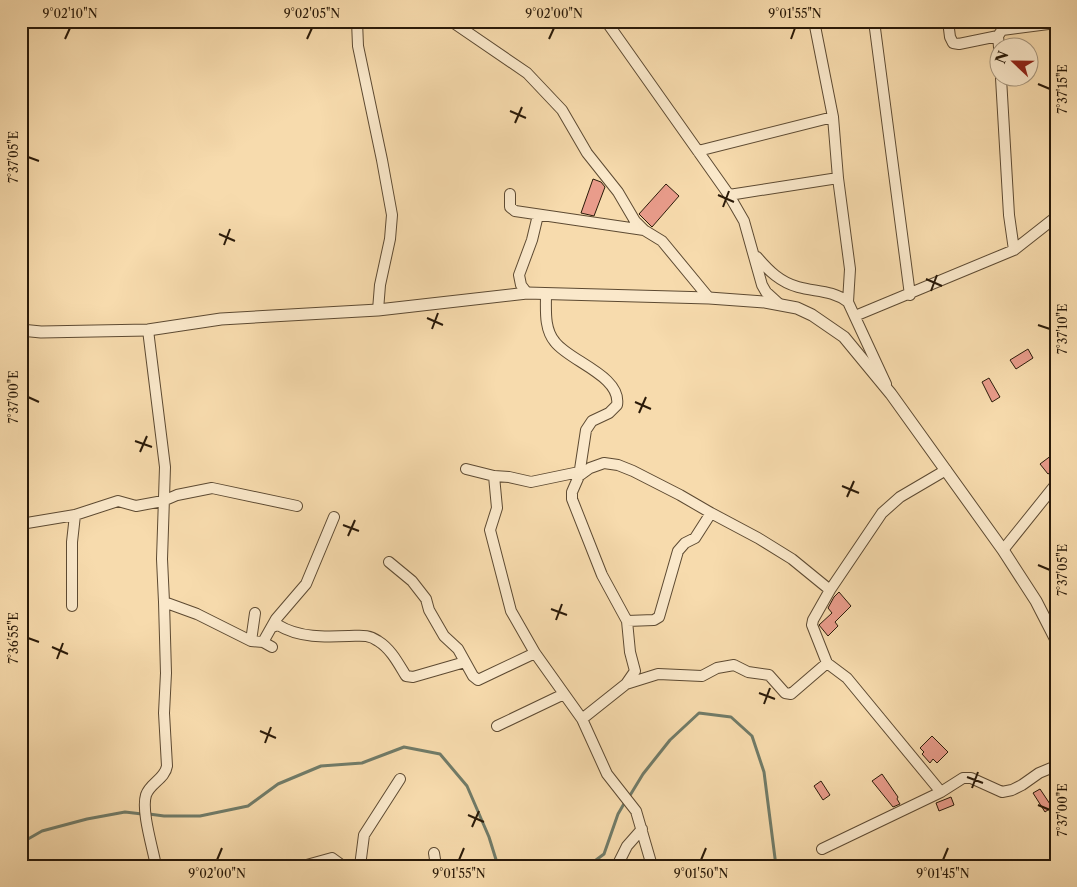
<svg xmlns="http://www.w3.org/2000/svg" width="1077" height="887" font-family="'Libre Caslon Text',serif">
<rect width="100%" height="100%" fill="#f7dbad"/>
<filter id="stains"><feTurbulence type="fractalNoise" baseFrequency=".004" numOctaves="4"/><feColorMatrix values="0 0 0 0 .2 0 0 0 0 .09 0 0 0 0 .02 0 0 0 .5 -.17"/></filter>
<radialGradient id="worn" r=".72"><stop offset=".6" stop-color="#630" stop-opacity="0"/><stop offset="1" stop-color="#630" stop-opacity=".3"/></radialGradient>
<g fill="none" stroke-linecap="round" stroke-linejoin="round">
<!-- stream -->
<path stroke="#707b68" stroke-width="3" d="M629 797 643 774 670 740 699 713 731 717 752 736 764 772 776 866
M149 814 164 816H200L248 806 278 784 321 766 362 763 404 747 440 754 467 786 489 837 498 866
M21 843 42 831 87 819 125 812 142 814
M588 866 604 854 618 814 625 802"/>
</g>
<!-- building -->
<path fill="#e99c8b" stroke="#2a1a09" d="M593 179 601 182 605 187 594 216 581 213Z
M666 184 679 196 652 227 639 214Z
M1028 349 1033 358 1016 369 1010 360Z
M989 378 1000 397 992 402 982 382Z
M1056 452V469L1048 474 1040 464Z
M839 592 851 606 835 622 838 626 828 636 819 625 832 613 828 608 834 597Z
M932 736 948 752 937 763 933 759 930 763 922 754 924 752 920 748Z
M882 774 898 797 897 799 900 804 893 807 872 781Z
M821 781 830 795 823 800 814 786Z
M1040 789 1052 807 1045 812 1033 793Z
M951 797 954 805 939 811 936 803Z"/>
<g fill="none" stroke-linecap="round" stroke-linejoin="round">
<!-- minor casing -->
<g stroke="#5d4a32" stroke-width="12">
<path id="minor" d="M357 21 358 46 382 160 392 215 390 239 380 285 378 310
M451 21 527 73 562 110 587 153 618 192 635 221 644 230 662 241 709 298
M606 21 729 195 744 221 762 285 766 292 778 303
M814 21 833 117 838 178 850 269 848 302
M874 21 910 295
M948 21 950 37 953 43 959 44 998 36
M1000 58 998 36 1002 30 1056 23
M1001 78 1009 215 1014 250
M698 151 833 117
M510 194V207L515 211 644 230
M729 195 838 178
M757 257C769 271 780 282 798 287 816 292 832 290 848 302L886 384
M527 293 521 285 519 275 532 240 538 215
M546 294C546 310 544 329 555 342 569 361 622 376 617 405L609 413 592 421 586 430 579 476 572 492V499L602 575 627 621 630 652 635 671 626 684
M855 316 1014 250 1056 217
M148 330 165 467 162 559 164 602 166 673 164 713 167 766C165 779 150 783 146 795 141 811 153 849 156 866
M466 469 494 476 509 477 531 482 579 472
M494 476 497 508 490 530 511 611 535 653 582 719 607 774 636 811 652 866
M579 476 590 468 604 463 618 465 633 471 680 495 711 513 758 538 792 559 830 590
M21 524 75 515 118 501 136 506 163 501 177 495 212 488 297 506
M1003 550 1056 484
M389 562 412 581 426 599 429 610 444 636 458 649 473 676 478 680 535 653
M164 602 197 614 251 641 263 642 272 647
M72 606V542L75 515
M627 621 654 620 659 617 678 551 685 543 695 538 711 513
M272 627 278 625C299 638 325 637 349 636 360 636 368 634 378 641 391 649 398 663 406 676L413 677 465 662
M251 641 255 613
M263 642 276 619 306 584 334 517
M582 719 626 684 658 674 702 676 717 668 734 665 748 672 769 675 785 693 791 694 827 663
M497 726 564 694
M941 792 847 678 827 663 812 625 813 620 830 590 882 513 900 497 946 470
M822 849 941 792 963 778H971L1002 792 1012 790 1022 785 1039 773 1056 766
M434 853 436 866
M303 866 332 858 343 866
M360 866 364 835 400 779
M617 866 627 846 642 829"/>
</g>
<!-- tertiary casing -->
<g stroke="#5d4a32" stroke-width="13">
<path id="tertiary" d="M21 330 41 332 148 330 221 319 378 310 527 293 709 298 765 302 797 308 812 315 844 337 891 394 1003 550 1036 601 1056 640"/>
</g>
<!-- minor -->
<use href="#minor" stroke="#fae8ca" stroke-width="10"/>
<!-- tertiary -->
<use href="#tertiary" stroke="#fae8ca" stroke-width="11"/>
</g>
<!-- ticks -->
<path fill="none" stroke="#2a1a09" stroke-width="2" d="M65 39 70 28M307 39 312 28M549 39 554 28M791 39 795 28M1038 84 1050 89M510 111 526 118M515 123 522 107M28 157 39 161M718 195 734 202M723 207 729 191M219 234 235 241M224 245 230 229M926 279 942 286M931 291 937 275M427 318 443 325M1038 325 1050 329M432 329 438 313M28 397 39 402M635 402 651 409M639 413 646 397M135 441 152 447M140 452 147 436M842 486 859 493M847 497 854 481M343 525 359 531M348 536 355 520M1038 565 1050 570M551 609 567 615M556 620 562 604M28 638 39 642M52 647 68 654M57 659 63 643M759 693 775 699M764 704 770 688M260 731 276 738M265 743 271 727M967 777 983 783M972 788 978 772M1038 805 1050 810M468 815 484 822M472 827 479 811M217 860 222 848M459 860 464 848M701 860 706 848M943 860 948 848"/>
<!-- margin -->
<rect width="1077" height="887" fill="none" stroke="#f7dbad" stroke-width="55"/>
<!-- north arrow -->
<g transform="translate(1014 62) rotate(292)"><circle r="24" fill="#fae8ca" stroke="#a7967d"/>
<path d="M0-4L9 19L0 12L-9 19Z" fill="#8f2418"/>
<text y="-8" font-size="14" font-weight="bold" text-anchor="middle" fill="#2a1a09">N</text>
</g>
<rect x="28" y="28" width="1022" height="832" fill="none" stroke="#2a1a09" stroke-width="2"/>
<g font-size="12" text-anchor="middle" fill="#2a1a09">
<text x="70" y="18">9°02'10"N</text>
<text x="312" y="18">9°02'05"N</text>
<text x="554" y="18">9°02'00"N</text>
<text x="795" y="18">9°01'55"N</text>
<text transform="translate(1063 89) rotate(-90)" y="4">7°37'15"E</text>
<text transform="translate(14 157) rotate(-90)" y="4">7°37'05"E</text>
<text transform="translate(1063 329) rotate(-90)" y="4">7°37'10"E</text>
<text transform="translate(14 397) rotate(-90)" y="4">7°37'00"E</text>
<text transform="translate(1063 570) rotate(-90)" y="4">7°37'05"E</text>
<text transform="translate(14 638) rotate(-90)" y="4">7°36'55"E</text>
<text transform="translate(1063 810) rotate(-90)" y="4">7°37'00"E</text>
<text x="217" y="878">9°02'00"N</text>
<text x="459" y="878">9°01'55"N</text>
<text x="701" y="878">9°01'50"N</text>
<text x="943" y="878">9°01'45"N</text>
</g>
<rect width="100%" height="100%" filter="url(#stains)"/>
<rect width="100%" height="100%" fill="url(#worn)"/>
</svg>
